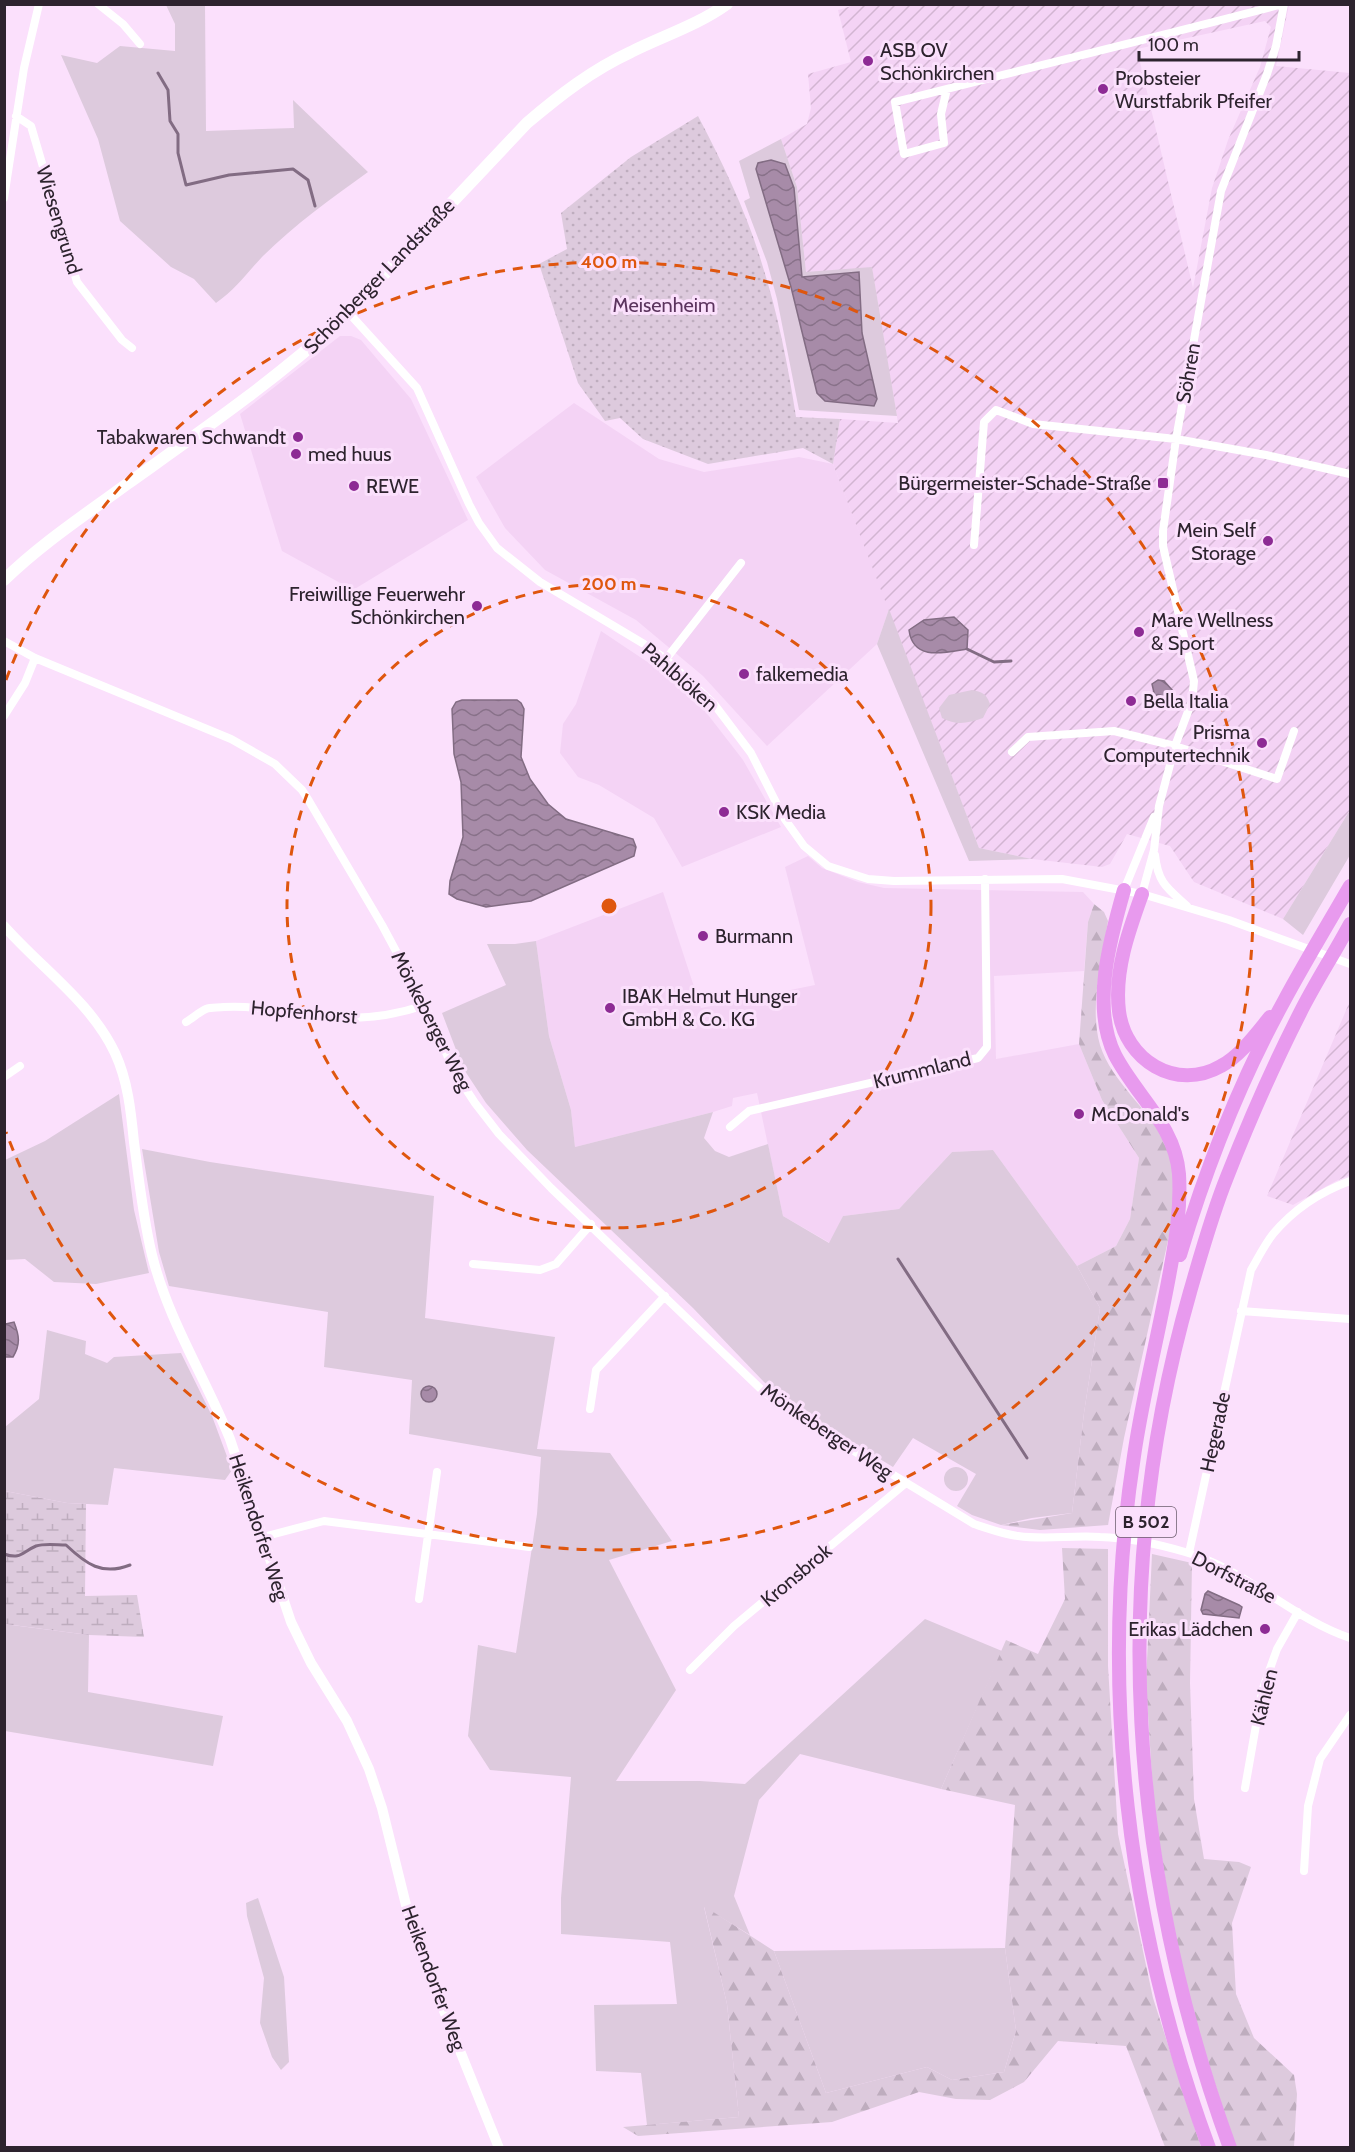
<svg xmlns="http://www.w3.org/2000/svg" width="1355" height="2152" font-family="Cabin,sans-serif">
<defs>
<pattern id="industrial-furrows" width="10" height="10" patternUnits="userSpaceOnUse" patternTransform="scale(1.5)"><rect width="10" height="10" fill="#f4d3f5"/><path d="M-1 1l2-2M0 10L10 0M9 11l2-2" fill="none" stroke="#d2b5d2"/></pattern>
<pattern id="forest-firs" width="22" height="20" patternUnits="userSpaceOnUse" patternTransform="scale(1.5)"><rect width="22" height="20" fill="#ddcadd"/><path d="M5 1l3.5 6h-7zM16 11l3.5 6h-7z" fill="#beadbe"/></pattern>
<pattern id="wetland-marsh" width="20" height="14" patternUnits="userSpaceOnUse" patternTransform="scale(1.5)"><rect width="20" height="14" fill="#ddcadd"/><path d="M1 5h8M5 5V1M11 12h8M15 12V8" fill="none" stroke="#beadbe"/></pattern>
<pattern id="garden-dots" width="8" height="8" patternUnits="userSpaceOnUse" patternTransform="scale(1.5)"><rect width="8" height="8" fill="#ddcadd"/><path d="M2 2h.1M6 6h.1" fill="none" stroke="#beadbe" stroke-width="1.8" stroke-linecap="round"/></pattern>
<pattern id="water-waves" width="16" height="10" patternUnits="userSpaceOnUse" patternTransform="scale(1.5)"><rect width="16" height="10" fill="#a78ba8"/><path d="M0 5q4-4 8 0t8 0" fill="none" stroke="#887189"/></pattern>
</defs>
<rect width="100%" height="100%" fill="#fbe0fc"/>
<!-- built -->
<path fill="#f4d3f5" d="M340 336H351L361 340 411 399 468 520 353 590 282 551 240 414Z
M574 403 659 459 704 472 799 457 833 464 889 609 877 644 767 746 703 676 636 620 545 570 505 528 476 477Z
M601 631 688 689 743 760 781 827 682 867 654 818 599 785 578 777 560 753 563 724 576 704Z
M808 856 822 868 858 882 884 888 1083 892 1094 904 1088 922 1084 971 994 976 996 1059 1079 1044 1102 1100 1139 1158 1130 1219 1116 1246 1077 1266 993 1150 952 1152 899 1209 843 1216 830 1243 783 1216 757 1093 733 1098 732 1106 713 1112 575 1147 571 1110 549 1036 536 941 663 892 701 1008 815 985 785 867Z"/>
<!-- industrial -->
<path fill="url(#industrial-furrows)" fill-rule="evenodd" d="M855 5H1289L1276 66 1350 73V810L1283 919 1194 882 1170 846 1127 834 1110 864 1102 867 1032 859 979 848 833 464 840 419 898 423 872 268 806 273 797 187 781 139 807 124 811 108 808 74 851 62 838 10ZM1265 21 1271 27 1260 67 1228 140 1212 188 1193 288 1137 49Z
M1350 1001V1175L1336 1181 1293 1205 1267 1196Z"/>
<!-- grass -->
<path fill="#ddcadd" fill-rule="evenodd" d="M166 5H205L206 131 294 128 293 100 368 172C332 198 294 225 262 257 247 273 235 290 216 303L194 279 171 267 120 221 98 139 61 55 97 63 120 46 175 51V24Z
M781 139 797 187 806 272 872 267 897 416 799 410 777 299 767 262 744 201 750 198 739 161ZM756 169 794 188 802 277 859 272 862 333 877 399 817 393 791 287Z
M889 609 979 848 1032 859 969 861 877 644Z
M972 690C982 692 986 693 990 704L983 718C968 723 957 726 942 718L939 708 949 695Z
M1350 810V855L1303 935 1283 919Z
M536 941 549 1036 571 1110 575 1147 713 1112 704 1138 715 1151 729 1157 768 1144 783 1216 829 1243 843 1216 899 1209 952 1152 993 1150 1077 1266 1100 1308 1084 1413 1072 1513 1032 1518 1001 1525 972 1515 957 1506 976 1474 913 1438 893 1467 796 1408 764 1382 693 1308 527 1150 486 1103 463 1068 442 1013 506 985 487 944H515Z
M119 1094 134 1210 149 1273 96 1284 54 1282 25 1259 5 1260V1160L45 1141Z
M142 1149 210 1162 434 1196 425 1318 555 1337 537 1449 610 1453 672 1541 609 1560 676 1690 616 1781H700L745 1784 925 1619 1002 1651 941 1789 800 1754 759 1800 734 1896 750 1935 704 1907 727 2004 739 2117 647 2125 641 2073 596 2071 594 2005 677 2004 670 1942 561 1934V1898L571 1777 490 1770 468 1736 478 1645 516 1653 537 1514 541 1457 409 1434 412 1380 324 1367 328 1312 169 1286 159 1252Z
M47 1330 86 1341 85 1354 107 1363 114 1357 181 1353 212 1416 232 1470 225 1480 114 1468 108 1505 67 1503 5 1491V1427L39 1399Z
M944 1479a12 12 0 1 1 24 0a12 12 0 1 1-24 0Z
M4 1624 89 1635 88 1692 223 1716 213 1766 5 1731Z
M258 1898 284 1977 289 2062 281 2070 272 2057 260 2023 264 1978 247 1916 246 1903Z
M1005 1948 1016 2031 1004 2072 952 2080 927 2067 826 2093 774 1951Z"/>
<!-- forest -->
<path fill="url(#forest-firs)" d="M1094 904 1104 912 1108 921C1102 959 1089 1007 1100 1045 1112 1083 1149 1108 1166 1145 1176 1167 1174 1194 1173 1218L1124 1438 1108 1525 1040 1530 1001 1525 1072 1513 1084 1413 1100 1308 1077 1266 1116 1246 1130 1219 1139 1158 1102 1100 1079 1044 1088 922Z
M1062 1548 1108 1549V1666L1118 1834 1153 1998 1201 2147H1165L1126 2046 1058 2041 1024 2082 990 2100 956 2099 919 2092 832 2122 638 2136 623 2127 739 2117 727 2004 704 1906 774 1951 826 2093 927 2067 952 2080 1004 2072 1016 2031 1005 1948 1015 1805 941 1789 1006 1640 1038 1654 1065 1599Z
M1152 1554 1192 1563 1190 1683 1194 1799 1204 1859 1239 1862 1251 1867 1232 1923 1236 1994 1254 2038 1294 2075 1297 2094 1294 2147H1235L1193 2014 1172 1921 1154 1809 1146 1682Z"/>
<!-- wetland -->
<path fill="url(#wetland-marsh)" d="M5 1491 67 1503 86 1504 85 1596 137 1595 144 1637 89 1635 5 1624Z"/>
<!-- garden -->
<path fill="url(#garden-dots)" d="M698 116C723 164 747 213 762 264 778 314 788 365 796 417L840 419 833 464 803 448 708 464 643 439 620 418 605 421 578 383 539 264 567 249 561 213 631 157Z"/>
<!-- water -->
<path fill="url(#water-waves)" stroke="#826c83" stroke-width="1.5" d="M771 160 785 164 794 188 802 277 859 272 862 333 877 399 874 406 825 401 817 393 791 287 756 169 758 163Z
M954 617 968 630 967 649C943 653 913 661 909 630L924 620Z
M1158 680 1164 681 1173 691 1172 698 1167 702 1155 697 1152 684Z
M462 700H517L521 703 524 709 521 757 530 779 548 804 566 819 633 839 636 847 634 856 531 901 486 907 457 899 449 894 450 881 463 837 461 782 454 754 452 709 456 702Z
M14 1322C19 1335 21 1344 13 1357H5V1324Z
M421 1394a8 8 0 1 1 16 0a8 8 0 1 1-16 0Z
M1208 1591 1239 1605 1242 1607 1239 1618 1203 1614 1201 1610 1205 1594Z"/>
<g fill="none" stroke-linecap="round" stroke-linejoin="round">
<!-- stream -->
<path stroke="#826c83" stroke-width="3" d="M158 73 168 90 170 121 178 134V153L186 185 229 175 293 169 308 180 315 206
M967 649 994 662 1011 661
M898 1259 1027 1458
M4 1554C21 1560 22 1552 36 1546 45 1543 57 1545 66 1545 86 1564 102 1576 130 1565"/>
<!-- minor -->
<path stroke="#fff" stroke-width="8" d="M98 4 123 24 140 44
M947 89 941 114 944 143 904 154 895 102C1024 69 1154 38 1283 4
M16 116 31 126 77 282 122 340 132 348
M4 198 24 68 39 4
M348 312 417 388 469 504 479 523 497 548 540 582 644 644 666 659 714 704 751 753 784 818 804 846 828 866 868 879 894 881 1062 879 1142 894 1229 920 1350 964
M974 545 984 422 996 410 1033 424 1176 439 1266 455 1350 474
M4 641 35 658 231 739 275 764 302 790 309 801 382 925 425 1005 454 1071 475 1103 499 1134 551 1188 763 1391 793 1414 974 1524C989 1529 1003 1534 1018 1536 1045 1540 1073 1535 1100 1537 1129 1538 1158 1544 1185 1552 1246 1569 1291 1618 1350 1638
M666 659 741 563
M4 716 25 683 35 658
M1012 752 1028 737 1114 731 1175 746 1277 779 1294 731
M1155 855C1158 883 1167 888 1187 906
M1124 890 1154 817
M1142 894 1154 850 1159 806 1175 746 1192 701 1194 681 1163 546V531L1176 439 1221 191 1267 74 1276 46 1284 4
M186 1022C193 1018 199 1012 206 1009 211 1007 218 1008 224 1007 259 1005 291 1014 325 1017 359 1020 393 1016 425 1005
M4 1077 20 1066
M730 1127 749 1111 978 1058 987 1047 985 879
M473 1264 540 1270 556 1264 591 1224
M1241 1311 1350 1319
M590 1409 596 1370 665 1296
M263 1537 324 1521 529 1547
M1189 1553 1251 1270C1258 1258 1265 1244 1273 1234 1294 1209 1320 1192 1350 1181
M419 1599 437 1472
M690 1670 734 1626 906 1483
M1245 1788 1262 1691 1277 1649 1298 1612
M1304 1871 1308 1806 1320 1759 1350 1715"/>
<!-- tertiary -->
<path stroke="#fff" stroke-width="10" d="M4 926C41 968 91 1002 115 1053 128 1081 131 1112 134 1142 139 1180 143 1218 152 1255 168 1320 205 1377 230 1439L291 1622 311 1663 347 1721 369 1769 382 1808 406 1905 422 1956 499 2148"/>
<!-- secondary -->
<path stroke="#fff" stroke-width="12" d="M4 580C42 543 85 515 127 484 200 432 274 381 341 320L527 123C560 95 592 70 631 52 663 36 698 25 727 4"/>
<!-- trunk -->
<path stroke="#e89aee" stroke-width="14" d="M1124 890C1110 939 1091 1007 1115 1055 1136 1096 1175 1125 1179 1174 1181 1207 1176 1239 1170 1271 1159 1333 1143 1394 1134 1456 1098 1688 1128 1928 1209 2148
M1142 894C1129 930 1114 971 1119 1011 1125 1060 1176 1092 1221 1066 1240 1056 1256 1034 1270 1017
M1180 1255C1206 1168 1240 1081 1284 1001 1305 962 1328 924 1350 886
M1230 2148C1129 1870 1108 1578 1190 1292 1201 1254 1212 1214 1227 1177 1249 1121 1273 1066 1300 1013 1315 983 1334 954 1350 924"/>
</g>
<!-- distance rings -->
<g fill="none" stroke="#df560e" stroke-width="3" stroke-dasharray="10 8">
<circle cx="609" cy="906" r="322"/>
<path d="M6 680A644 644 0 1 1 6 1132"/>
</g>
<!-- markers -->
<g fill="#8d2b94" stroke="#fbe0fc" stroke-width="2">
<circle cx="868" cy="61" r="6"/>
<circle cx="1103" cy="89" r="6"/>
<circle cx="298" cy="437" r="6"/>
<circle cx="296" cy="454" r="6"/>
<rect x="1157" y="477" width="12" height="12" rx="3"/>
<circle cx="354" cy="486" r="6"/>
<circle cx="1268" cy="541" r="6"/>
<circle cx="477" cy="606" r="6"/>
<circle cx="1139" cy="632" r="6"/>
<circle cx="744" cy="674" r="6"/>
<circle cx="1131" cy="701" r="6"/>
<circle cx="1262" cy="743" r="6"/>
<circle cx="724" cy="812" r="6"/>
<circle cx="703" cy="936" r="6"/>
<circle cx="610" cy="1008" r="6"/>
<circle cx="1079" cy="1114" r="6"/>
<circle cx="1265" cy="1629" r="6"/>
</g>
<g text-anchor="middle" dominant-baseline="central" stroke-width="6" stroke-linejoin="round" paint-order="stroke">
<!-- shield labels -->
<rect fill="#fbe0fc" stroke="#6b5c6c" stroke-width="1.5" x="1116" y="1507" width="60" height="30" rx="4.5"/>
<g font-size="18" font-weight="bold" fill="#2d232e">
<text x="1146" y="1522">B 502</text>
</g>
<!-- poi labels -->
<g font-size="20" fill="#2d232e" stroke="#fbe0fc" text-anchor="start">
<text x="880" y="50">ASB OV<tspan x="880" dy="23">Schönkirchen</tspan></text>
<text x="1115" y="78">Probsteier<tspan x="1115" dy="23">Wurstfabrik Pfeifer</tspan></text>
<text x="286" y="437" text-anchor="end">Tabakwaren Schwandt</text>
<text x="308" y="454">med huus</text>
<text x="1151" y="483" text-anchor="end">Bürgermeister-Schade-Straße</text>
<text x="366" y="486">REWE</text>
<text x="1256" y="530" text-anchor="end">Mein Self<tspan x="1256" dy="23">Storage</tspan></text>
<text x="465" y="594" text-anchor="end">Freiwillige Feuerwehr<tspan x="465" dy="23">Schönkirchen</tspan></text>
<text x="1151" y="620">Mare Wellness<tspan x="1151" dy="23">&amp; Sport</tspan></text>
<text x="756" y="674">falkemedia</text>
<text x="1143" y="701">Bella Italia</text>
<text x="1250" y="732" text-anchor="end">Prisma<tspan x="1250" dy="23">Computertechnik</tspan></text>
<text x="736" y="812">KSK Media</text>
<text x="715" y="936">Burmann</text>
<text x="622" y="996">IBAK Helmut Hunger<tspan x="622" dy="23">GmbH &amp; Co. KG</tspan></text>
<text x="1091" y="1114">McDonald's</text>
<text x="1253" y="1629" text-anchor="end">Erikas Lädchen</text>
</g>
<!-- street labels -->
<g font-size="20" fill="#2d232e" stroke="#fbe0fc">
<text transform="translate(59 220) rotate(73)">Wiesengrund</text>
<text transform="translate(379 276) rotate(-46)">Schönberger Landstraße</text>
<text transform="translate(1188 373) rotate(-80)">Söhren</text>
<text transform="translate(680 677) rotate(41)">Pahlblöken</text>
<text transform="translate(304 1012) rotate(5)">Hopfenhorst</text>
<text transform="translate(432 1021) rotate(63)">Mönkeberger Weg</text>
<text transform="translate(922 1070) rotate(-14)">Krummland</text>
<text transform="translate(827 1431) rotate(34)">Mönkeberger Weg</text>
<text transform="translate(1215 1432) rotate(-78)">Hegerade</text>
<text transform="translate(259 1527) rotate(72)">Heikendorfer Weg</text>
<text transform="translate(796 1575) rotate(-40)">Kronsbrok</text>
<text transform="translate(1234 1577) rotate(27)">Dorfstraße</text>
<text transform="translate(1264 1697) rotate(-76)">Kählen</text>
<text transform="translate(434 1978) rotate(70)">Heikendorfer Weg</text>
</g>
<!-- park labels -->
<g font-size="20" fill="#5c345e" stroke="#fbe0fc">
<text x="664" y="305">Meisenheim</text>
</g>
</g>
<circle cx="609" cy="906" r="9" fill="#df560e" stroke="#fbe0fc" stroke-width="3"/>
<g font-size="18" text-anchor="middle" font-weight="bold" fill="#df560e" stroke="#fbe0fc" stroke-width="6" stroke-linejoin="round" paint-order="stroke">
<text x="609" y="268">400 m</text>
<text x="609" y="590">200 m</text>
</g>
<!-- border -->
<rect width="1355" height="2152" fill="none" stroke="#2d232e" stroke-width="12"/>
<!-- scale -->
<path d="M1139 51v9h160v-9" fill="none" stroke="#2d232e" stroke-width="3"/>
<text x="1148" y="51" font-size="18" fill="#2d232e" stroke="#fbe0fc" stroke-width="4.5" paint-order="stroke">100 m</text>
</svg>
